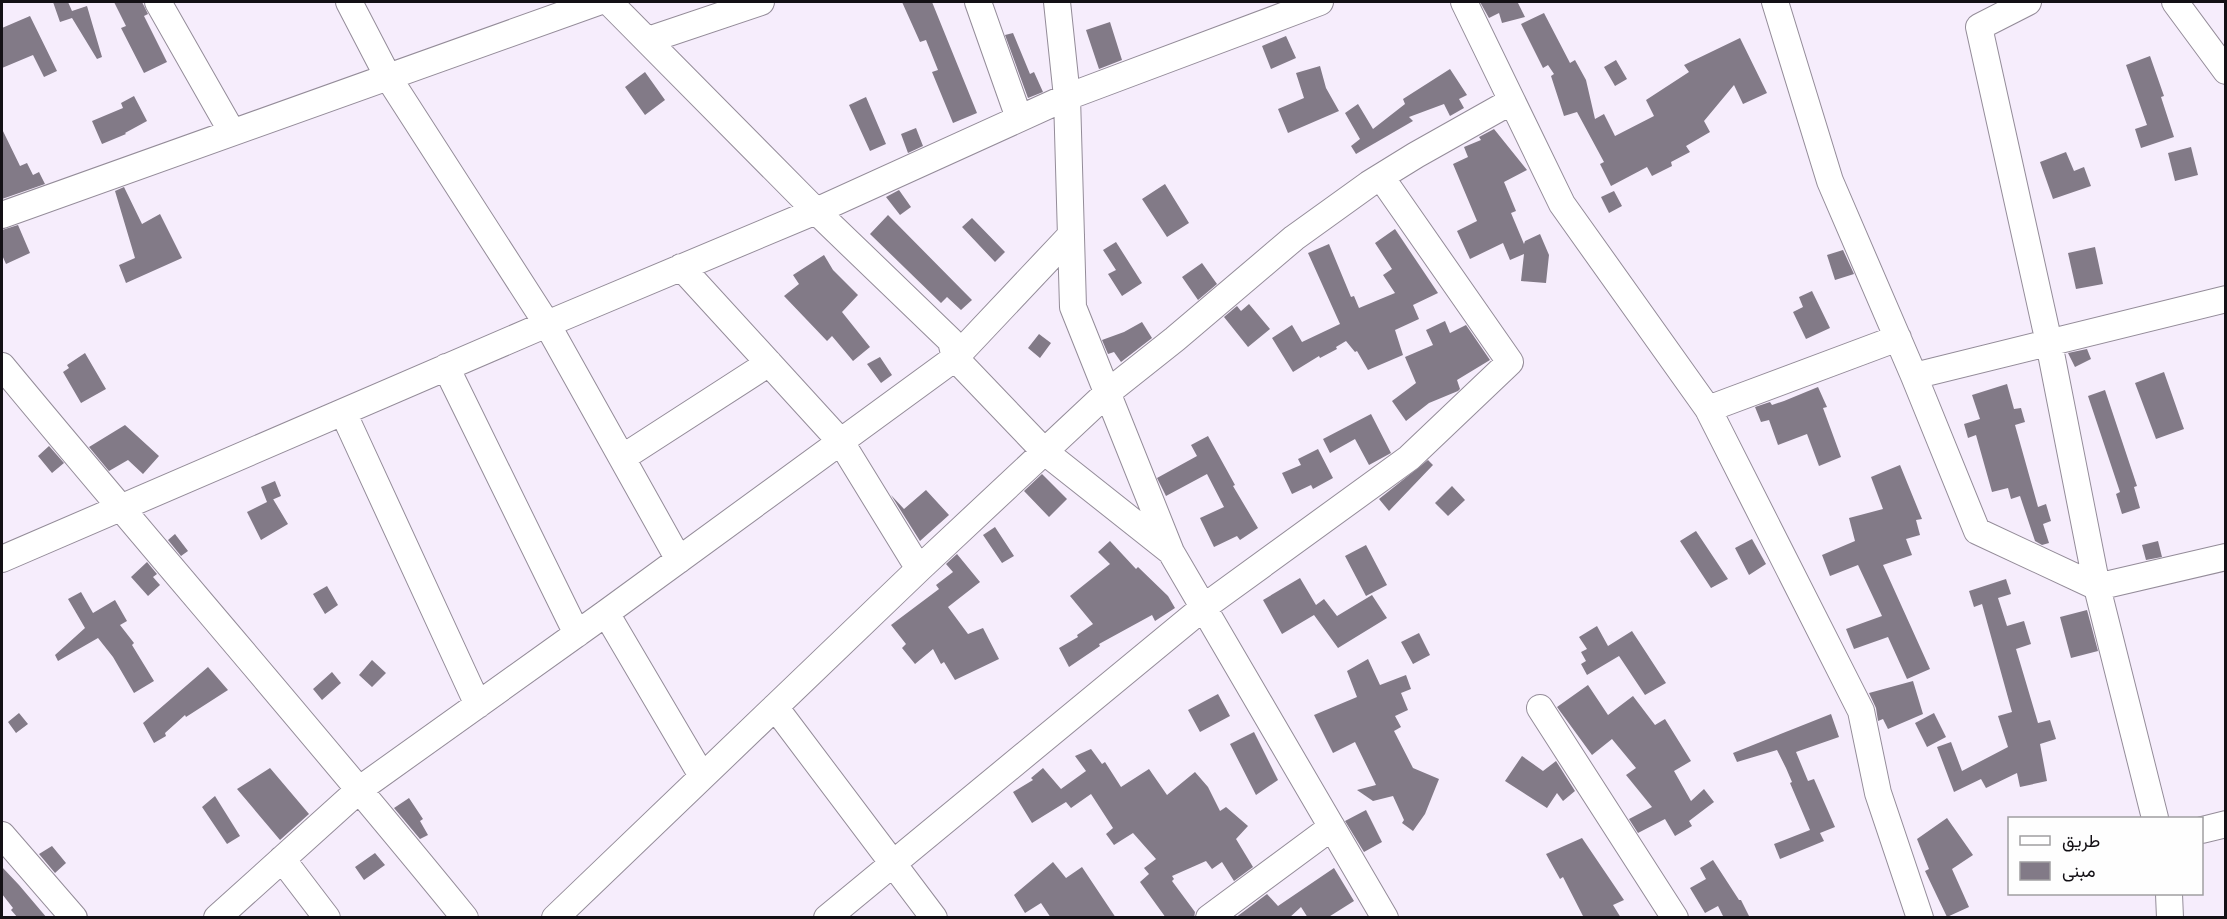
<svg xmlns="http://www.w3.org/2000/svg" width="2227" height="919" font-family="'Open Sans',Vazirmatn,sans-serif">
<rect width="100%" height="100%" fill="#f6edfc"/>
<!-- building -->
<path fill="#827a87" d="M53 2H68L72 11 87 6 102 57 97 59 72 18 60 22Z
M114 2H142L148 14 144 16 167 62 144 73 121 28 126 26Z
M902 2H932L977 113 953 123 932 72 938 70 926 40 920 42Z
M1480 2H1521L1518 3 1525 17 1502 23 1499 13 1489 18Z
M1544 13 1570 63 1575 60 1586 80 1595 119 1604 114 1615 136 1654 116 1646 100 1689 72 1684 65 1740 38 1767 93 1743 104 1734 85 1704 121 1710 132 1686 146 1690 152 1671 162 1672 166 1652 176 1647 167 1611 186 1600 164 1604 162 1577 112 1564 116 1551 76 1554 74 1548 65 1543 68 1521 24Z
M30 16 57 71 44 77 33 55 2 68V28Z
M1110 22 1122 60 1099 69 1086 30Z
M1013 33 1030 74 1034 72 1043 92 1028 98 1005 35Z
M1286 36 1296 58 1271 69 1262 46Z
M2150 56 2164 96 2161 97 2174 137 2141 148 2135 129 2147 125 2126 65Z
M1616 60 1627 79 1615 86 1604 67Z
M1320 66 1326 88 1339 111 1288 133 1278 109 1304 98 1296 73Z
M1450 69 1467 95 1459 99 1464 108 1450 116 1444 104 1409 117 1413 121 1356 154 1351 146 1360 139 1345 113 1358 104 1373 129 1405 104 1403 99Z
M645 72 665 100 645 115 625 87Z
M134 96 147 121 125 133 126 134 102 144 92 121 123 108 121 103Z
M866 97 886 144 870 151 849 105Z
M916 128 923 146 908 153 901 134Z
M2 129 20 166 27 163 33 175 39 172 45 184 2 199Z
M1494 129 1527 170 1504 182 1516 211 1511 213 1524 244 1525 241 1540 234 1549 255 1546 283 1521 281 1524 254 1510 260 1503 243 1470 259 1457 231 1477 221 1453 164 1468 157 1464 147 1481 140 1479 137Z
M2191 147 2198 175 2175 181 2168 153Z
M2066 152 2074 171 2084 167 2091 186 2053 199 2040 162Z
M1165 184 1189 223 1167 237 1142 199Z
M124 187 142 224 160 214 182 258 126 283 119 265 135 258 115 191Z
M899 190 911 207 900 215 886 197Z
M1614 191 1622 206 1609 213 1601 197Z
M888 215 972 300 961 310 947 297 941 303 870 234Z
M972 218 1005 252 995 262 962 227Z
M18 225 30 253 6 264 2 255V230Z
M1395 229 1438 293 1413 305 1419 319 1395 330 1403 355 1368 370 1357 351 1355 352 1346 341 1336 347 1337 349 1320 358 1319 356 1293 372 1272 338 1292 325 1302 342 1340 324 1308 253 1329 244 1351 297 1354 296 1359 308 1395 293 1383 275 1392 269 1375 243Z
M1116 242 1142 283 1122 296 1108 274 1116 270 1103 250Z
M2095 247 2103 284 2076 289 2068 253Z
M1843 250 1854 274 1835 280 1827 255Z
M824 255 833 270 858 295 842 312 870 347 853 361 832 336 827 341 784 296 799 284 793 275Z
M1202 263 1217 284 1198 300 1182 277Z
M1812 291 1830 328 1806 339 1793 312 1803 307 1799 297Z
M1249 304 1270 329 1248 347 1224 317 1237 306 1241 311Z
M1445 321 1450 333 1466 325 1490 360 1457 380 1460 389 1458 391 1429 403 1406 421 1392 401 1416 383 1405 357 1433 345 1426 330Z
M1142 322 1152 338 1121 362 1114 352 1108 354 1102 340 1124 332Z
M1039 334 1051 343 1040 358 1028 348Z
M2087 349 2091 359 2075 367 2068 353Z
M85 353 106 389 81 403 63 372 69 368 67 365Z
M880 357 892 375 881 383 867 364Z
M2164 372 2184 429 2156 439 2135 383Z
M2007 384 2014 409 2021 408 2025 422 2015 425 2038 507 2046 504 2051 521 2043 524 2049 543 2042 545 2035 541 2020 496 2011 499 2008 488 1992 492 1976 435 1968 438 1964 424 1980 419 1972 395Z
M1818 387 1827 407 1823 408 1841 457 1819 466 1807 434 1778 445 1769 420 1761 422 1755 407 1770 402 1772 405 1784 401Z
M2105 390 2137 486 2134 487 2140 508 2122 514 2116 494 2120 492 2088 396Z
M1371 414 1391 453 1369 465 1355 439 1330 453 1323 439Z
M125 425 159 456 143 474 128 460 109 471 89 447Z
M1208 436 1235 485 1233 486 1258 528 1240 540 1237 536 1214 547 1200 518 1224 507 1207 474 1166 496 1157 478 1197 456 1191 445Z
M49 446 64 463 52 473 38 456Z
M1318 449 1333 478 1313 489 1311 485 1292 494 1282 473 1301 465 1298 459Z
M1428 460 1433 465 1389 511 1379 499Z
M1900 465 1922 519 1916 520 1920 535 1906 539 1912 555 1883 565 1930 669 1907 679 1888 637 1854 649 1846 629 1882 616 1858 565 1830 576 1822 555 1855 541 1849 518 1883 509 1871 477Z
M1042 474 1067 499 1049 517 1024 491Z
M275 481 281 496 267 502 261 487Z
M1452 486 1465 500 1448 516 1435 503Z
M926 490 949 515 920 541 891 495 904 509Z
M273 499 288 524 261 540 247 512Z
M995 527 1014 556 1002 563 983 535Z
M1696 531 1728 579 1711 588 1680 541Z
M175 534 188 551 181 556 168 540Z
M1752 539 1766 564 1749 575 1735 548Z
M1110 541 1136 569 1138 567 1168 596 1175 608 1155 621 1152 615 1099 644 1100 646 1069 667 1059 648 1078 637 1077 635 1093 624 1070 596 1110 564 1098 552Z
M2158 541 2162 557 2146 560 2142 545Z
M1366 545 1387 585 1366 596 1345 556Z
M957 554 980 582 948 607 968 634 983 628 999 659 955 680 944 662 941 664 933 649 915 664 902 648 906 644 891 625 939 589 936 585 953 572 946 564Z
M147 562 157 574 153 577 160 585 148 596 131 577Z
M1300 578 1316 605 1324 599 1337 616 1372 595 1387 618 1338 648 1314 615 1282 634 1263 600Z
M2006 579 2011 594 1998 598 2007 626 2024 621 2031 644 2016 649 2038 723 2050 720 2056 739 2040 744 2047 781 2020 787 2017 773 1986 788 1981 779 1954 792 1937 747 1951 742 1962 771 2008 747 1998 716 2012 712 1982 604 1974 607 1969 591Z
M327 586 338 605 325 614 313 594Z
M81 592 93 613 115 600 127 621 120 625 134 643 132 645 154 681 134 693 113 657 98 638 58 661 55 655 85 628 68 599Z
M2087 610 2098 651 2071 658 2060 617Z
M1597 626 1608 646 1632 631 1666 683 1645 695 1619 656 1587 675 1581 664 1586 661 1581 652 1587 649 1579 637Z
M1419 633 1430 655 1413 664 1401 642Z
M1368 659 1380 685 1406 675 1411 689 1401 693 1408 710 1395 716 1401 727 1394 731 1413 768 1439 779 1425 814 1413 831 1402 823 1404 820 1393 796 1373 801 1357 790 1376 785 1355 742 1333 753 1314 715 1357 697 1347 671Z
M372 660 386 673 372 687 359 675Z
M208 667 228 690 186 717 185 715 165 733 166 736 154 743 143 723Z
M332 672 341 683 322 700 313 689Z
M1913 681 1923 714 1888 729 1883 719 1878 721 1876 708 1869 693Z
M1588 685 1608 715 1633 696 1655 725 1665 719 1691 761 1674 771 1691 801 1704 789 1714 802 1689 821 1692 826 1675 836 1665 819 1638 833 1629 819 1652 807 1626 775 1636 768 1612 739 1592 755 1557 707Z
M1218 694 1230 716 1200 732 1188 710Z
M19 713 28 724 16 733 8 722Z
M1934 713 1946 737 1927 747 1915 723Z
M1831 714 1839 737 1796 752 1808 781 1814 779 1835 827 1820 833 1824 841 1780 859 1774 844 1810 830 1790 783 1792 782 1786 768 1777 750 1737 762 1733 753Z
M1254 732 1278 780 1256 795 1230 744Z
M1091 749 1102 764 1105 762 1121 787 1149 769 1167 795 1195 772 1208 787 1220 811 1226 807 1248 826 1236 839 1253 867 1234 881 1222 862 1212 869 1206 861 1172 876 1174 879 1172 881 1195 912 1194 918H1166L1140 882 1149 874 1144 868 1156 859 1133 833 1114 845 1106 834 1113 828 1091 794 1071 808 1066 802 1032 823 1013 792 1033 780 1031 778 1043 768 1061 789 1086 771 1075 756Z
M1522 756 1543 771 1556 761 1575 791 1563 801 1557 793 1547 808 1505 781Z
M270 768 309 814 280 840 237 789Z
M215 796 240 836 227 844 202 807Z
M409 798 423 819 420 821 428 835 420 839 394 808Z
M1366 810 1382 842 1364 852 1345 821Z
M1947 818 1973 855 1952 869 1969 907 1947 917 1925 871 1929 869 1917 839Z
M1582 838 1624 900 1613 905 1621 918H1584L1563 877 1560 879 1546 854Z
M52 846 66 863 55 873 39 854Z
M375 853 385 865 364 880 355 867Z
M1713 860 1739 900H1741L1750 918H1724L1718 906 1705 913 1690 888 1706 879 1700 868Z
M1053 862 1066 878 1082 867 1116 918H1051L1041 903 1025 913 1014 895Z
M2 867 19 885 47 918H18L11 910 13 908 2 894Z
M1334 868 1354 901 1327 918H1308L1301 907 1289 918H1235L1267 894 1278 906Z"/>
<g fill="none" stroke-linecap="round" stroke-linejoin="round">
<!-- minor casing -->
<g stroke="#948c99" stroke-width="28">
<path id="minor" d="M158 2 232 132
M349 2 388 77 547 324 679 560
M609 2 816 211 951 341 955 358 1045 452 1170 551
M978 2 1019 118
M1057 2 1067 97 1073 307 1171 552 1385 918
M1464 2 1562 204 1708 409 1861 711 1878 793 1920 918
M1775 2 1830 181 1914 376 1977 531 2097 587 2155 818
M2028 2 1979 27 2049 343 2097 587 2226 557
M2175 2 2226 71
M648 40 761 2
M2 215 598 2
M681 267 841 442 919 569
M2 366C155 551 313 731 465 918
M446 367 577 634
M1914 376 2226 299
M1708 409 1898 338
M343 412 478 705
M622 458 769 363
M2 559 547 324 816 211 1067 97 1320 2
M606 613 702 776
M775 707 934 918
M1540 708 1675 918
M2202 830 2226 824
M2 835 74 918
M282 859 327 918
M2169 894 2170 918
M217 918 360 789 606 613 955 358 1071 235
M555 918 919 569 1107 393 1175 339 1294 238 1369 184 1416 155 1512 101
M827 918 1204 607 1409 458 1510 362 1381 177
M1209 918 1332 827"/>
</g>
<!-- minor -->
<use href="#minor" stroke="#fff" stroke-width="26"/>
</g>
<!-- border -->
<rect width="2227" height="919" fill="none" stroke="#131015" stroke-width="6"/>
<!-- legend -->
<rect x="2008" y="817" width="195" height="78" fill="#fefefe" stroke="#a09fa1" stroke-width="1.5"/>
<rect x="2020" y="836" width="30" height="9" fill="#ffffff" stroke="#a09fa1" stroke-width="1.5"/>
<text x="2062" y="847" font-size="18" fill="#131015">طريق</text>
<rect x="2020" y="862" width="30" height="18" fill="#827a87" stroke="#a09fa1" stroke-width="1.5"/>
<text x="2062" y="877" font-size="18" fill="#131015">مبنى</text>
</svg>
